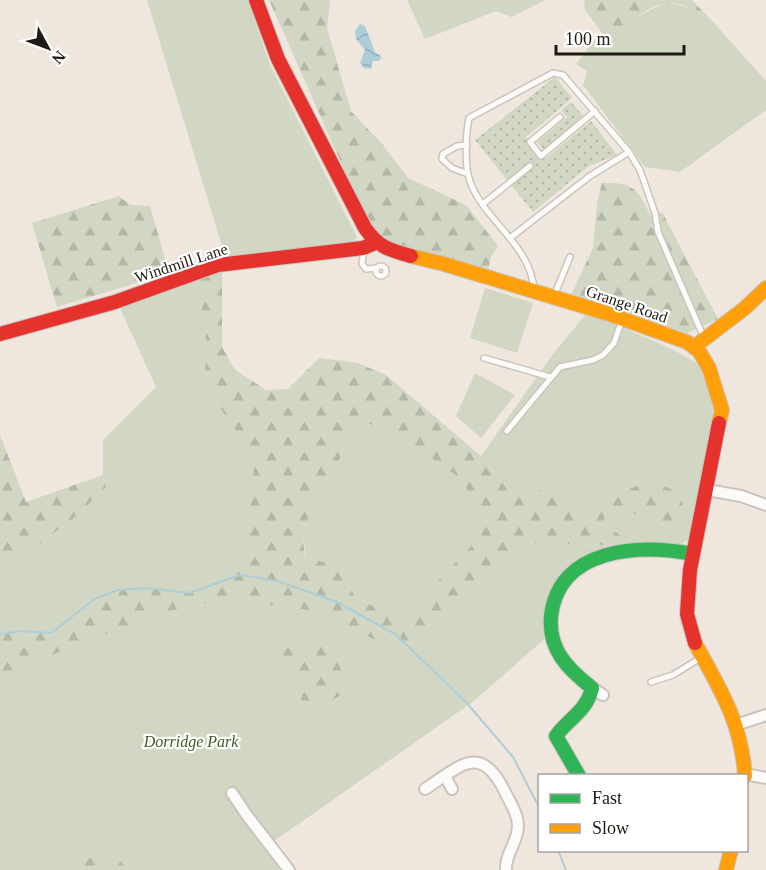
<svg xmlns="http://www.w3.org/2000/svg" width="766" height="870" font-family="Georgia,serif">
<defs>
<pattern id="forest-firs" width="22" height="20" patternUnits="userSpaceOnUse" patternTransform="scale(1.5)"><rect width="22" height="20" fill="#d1d7c2"/><path d="M5 1l3.5 6h-7zM16 11l3.5 6h-7z" fill="#b3b8a6"/></pattern>
<pattern id="garden-dots" width="8" height="8" patternUnits="userSpaceOnUse" patternTransform="scale(1.5)"><rect width="8" height="8" fill="#d1d7c2"/><path d="M2 2h.1M6 6h.1" fill="none" stroke="#b3b8a6" stroke-width="1.8" stroke-linecap="round"/></pattern>
<pattern id="water-waves" width="16" height="10" patternUnits="userSpaceOnUse" patternTransform="scale(1.5)"><rect width="16" height="10" fill="#adced6"/><path d="M0 5q4-4 8 0t8 0" fill="none" stroke="#95b0b7"/></pattern>
</defs>
<rect width="100%" height="100%" fill="#efe6de"/>
<!-- green -->
<path fill="#d1d7c2" d="M147 0H248L270 65 357 237 354 243 226 259Z
M407 0H545L511 17 496 11 425 39Z
M667 2 693 9 715 24 766 81V110L680 172 645 167 583 85 587 71 576 64 596 38 606 45C624 23 641 14 667 2Z
M197 281 206 331 205 385 255 460 244 556 224 575 189 593 147 588 62 626 51 633 20 631 0 634V575L80 513 106 487 103 475V440L156 387 120 308Z
M485 288 533 303 517 353 470 338Z
M587 313C609 323 688 352 700 367 709 379 714 405 714 420L692 538 680 544H669L573 567 549 635 474 701 267 846 286 870H0V675L2 673 164 612 228 599 309 610 402 652 472 584 521 543 604 545 629 543 602 522 605 514H638L675 530 651 480 585 507 541 489 515 499 481 456 553 354Z
M475 373 515 395 481 438 456 416Z
M357 420 375 426 410 444 463 480 479 520 474 543 401 619 383 612 354 595 341 567 306 557 302 530 336 467Z"/>
<!-- forest -->
<path fill="url(#forest-firs)" fill-rule="evenodd" d="M269 0H330L327 28 351 111 382 144 408 178 466 205 498 246 491 257 488 270 406 250 381 239 366 219Z
M584 0H692L715 24C702 15 685 2 668 3 651 3 619 29 609 42L585 10Z
M602 183C632 182 638 188 650 215L662 212 718 319 687 333 571 295 593 248 597 203Z
M119 196 130 205 150 206 169 273 57 307 32 223Z
M222 272V347L235 370 266 390 288 389 319 358 358 363 386 375 481 456 515 499 541 489 585 507 651 480 677 492 683 503 676 530 638 514H605L603 522 630 543 604 545 521 543 472 584 402 652 309 610 228 599 164 612 0 675V634L20 631 51 633 96 598 118 590 147 588 189 593 224 575 244 556 255 460 205 385 206 331 197 281ZM357 420 375 426 410 444 463 480 479 520 474 543 401 619 383 612 354 595 342 567 305 557 302 530 336 467Z
M0 435 26 502 103 475 106 487 80 513 0 575Z
M294 639 338 651 337 662 344 675 350 678 349 689 324 706 301 708 302 693 294 687 293 662 283 658 280 651 288 640Z
M110 850 128 870H62Z"/>
<!-- garden -->
<path fill="url(#garden-dots)" d="M555 77 572 98 526 137 545 159 591 121 617 155 589 166 533 212 475 140Z
M571 102 584 117 544 150 537 142 567 117 561 110Z"/>
<!-- water -->
<path fill="url(#water-waves)" d="M360 24 365 26 375 52 382 57 379 61H373L371 69 364 68 360 63 365 50 356 39 355 31Z"/>
<g fill="none" stroke-linecap="round" stroke-linejoin="round">
<!-- stream -->
<path stroke="#adced6" stroke-width="2" d="M0 634 20 631 51 633 96 598 118 590 147 588 189 593 240 575 277 581 335 601 395 634 466 702 513 757 540 809
M558 850 566 870"/>
<!-- lane casing -->
<g stroke="#cbc4bd" stroke-width="8">
<path id="lane" d="M560 117 530 142 541 156 595 111
M467 145 457 146 443 154 442 159 452 168 468 174
M483 204 530 166
M510 238 590 176 629 152
M364 249 362 264 366 269 377 268
M376 271a5 5 0 1 1 10 0a5 5 0 1 1-10 0Z
M534 290C531 242 477 217 468 174 465 159 466 132 469 118L553 73 563 75 629 152 640 170 655 213 658 232 704 338
M554 296 570 257
M484 358 550 377
M507 431 560 367 593 360 603 355 614 343 622 320
M651 682 673 675 702 657"/>
</g>
<!-- street casing -->
<g stroke="#cbc4bd" stroke-width="14">
<path id="street" d="M707 490 741 496 766 505
M592 688 603 695
M736 725 766 715
M745 774 766 778
M445 776 452 789
M425 789C460 766 481 742 505 792 510 802 518 814 518 826 518 842 505 854 506 870
M232 793 246 814 289 870"/>
</g>
<!-- fast casing -->
<g stroke="#cbc4bd" stroke-width="16">
<path id="fast" d="M579 776 556 736C568 719 587 711 592 688 568 669 548 650 551 616 559 547 640 544 693 554"/>
</g>
<!-- slow casing -->
<g stroke="#cbc4bd" stroke-width="16">
<path id="slow" d="M411 256 444 264 606 313 687 342 699 351 709 368 722 410 719 423
M694 347 745 308 766 288
M695 643C721 691 741 721 745 776
M726 870 731 850"/>
</g>
<!-- jam casing -->
<g stroke="#cbc4bd" stroke-width="16">
<path id="jam" d="M256 0 278 59 365 228C378 247 389 250 411 256
M0 334 115 302 218 265 363 248 375 243
M695 643 687 614 690 570 719 423"/>
</g>
<!-- lane -->
<use href="#lane" stroke="#fdfbfa" stroke-width="5"/>
<!-- street -->
<use href="#street" stroke="#fdfbfa" stroke-width="10"/>
<!-- fast -->
<use href="#fast" stroke="#30b455" stroke-width="14"/>
<!-- slow -->
<use href="#slow" stroke="#ff9f0a" stroke-width="14"/>
<!-- jam -->
<use href="#jam" stroke="#e5322d" stroke-width="14"/>
</g>
<g text-anchor="middle" dominant-baseline="central" stroke-width="4.5" stroke-linejoin="round" paint-order="stroke">
<!-- street labels -->
<g font-size="16" fill="#201a15" stroke="#fff">
<text transform="translate(181 263) rotate(-18)">Windmill Lane</text>
<text transform="translate(627 304) rotate(19)">Grange Road</text>
</g>
<!-- park labels -->
<g font-size="16" font-style="italic" fill="#405c25" stroke="#fff">
<text x="191" y="741">Dorridge Park</text>
</g>
</g>
<!-- legend -->
<rect x="538" y="774" width="210" height="78" fill="#ffffff" stroke="#a6a3a1" stroke-width="1.5"/>
<rect x="550" y="794" width="30" height="9" fill="#30b455" stroke="#a6a3a1" stroke-width="1.5"/>
<text x="592" y="804" font-size="18" fill="#201a15">Fast</text>
<rect x="550" y="824" width="30" height="9" fill="#ff9f0a" stroke="#a6a3a1" stroke-width="1.5"/>
<text x="592" y="834" font-size="18" fill="#201a15">Slow</text>
<!-- north arrow -->
<g transform="translate(48 48) rotate(131)" stroke="#ffffff" stroke-width="4.5" paint-order="stroke">
<path d="M0-4.5L10 22L0 15L-10 22Z" fill="#201a15"/>
<text y="-9" font-size="16" font-weight="bold" text-anchor="middle" fill="#201a15">N</text>
</g>
<!-- scale -->
<path d="M556 45v9h128v-9" fill="none" stroke="#201a15" stroke-width="3"/>
<text x="565" y="45" font-size="18" fill="#201a15" stroke="#ffffff" stroke-width="4.5" paint-order="stroke">100 m</text>
</svg>
